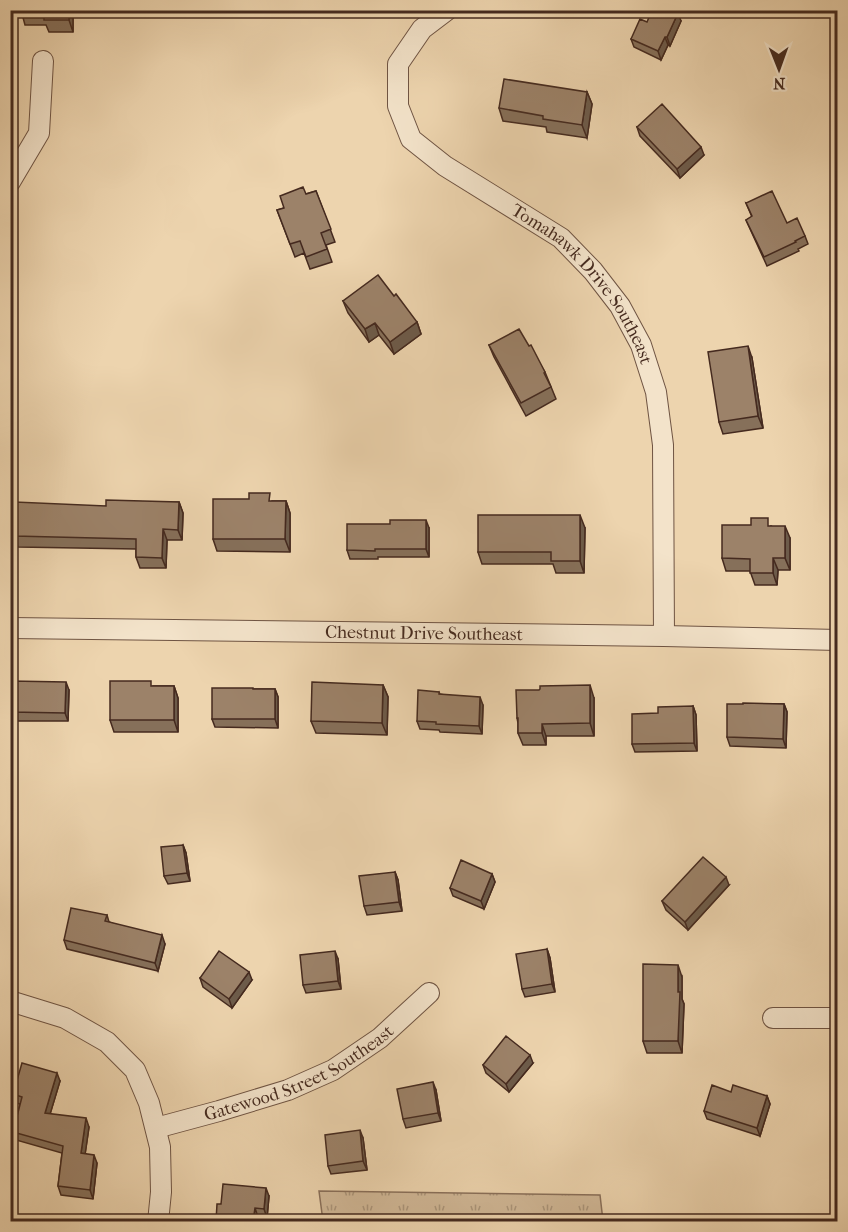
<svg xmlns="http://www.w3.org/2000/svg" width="848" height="1232" font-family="'IM FELL French Canon',serif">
<defs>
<pattern id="grass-tufts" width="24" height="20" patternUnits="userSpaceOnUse" patternTransform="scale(1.5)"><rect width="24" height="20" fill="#d0b796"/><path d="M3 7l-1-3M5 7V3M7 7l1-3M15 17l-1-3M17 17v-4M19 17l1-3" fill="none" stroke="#ab957a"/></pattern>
</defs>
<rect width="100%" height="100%" fill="#edd4ae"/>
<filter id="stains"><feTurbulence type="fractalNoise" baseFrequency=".00333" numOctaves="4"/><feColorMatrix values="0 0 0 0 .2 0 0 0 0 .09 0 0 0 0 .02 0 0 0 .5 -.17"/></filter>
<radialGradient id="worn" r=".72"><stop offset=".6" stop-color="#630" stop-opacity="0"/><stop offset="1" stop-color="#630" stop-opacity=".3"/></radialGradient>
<!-- grass -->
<path fill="url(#grass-tufts)" stroke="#8a705a" stroke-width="1.5" d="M319 1191 600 1195 603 1221H323Z"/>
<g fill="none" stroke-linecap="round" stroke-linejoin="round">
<!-- street casing -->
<g stroke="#6f5443" stroke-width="22">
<g id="street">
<path id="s1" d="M447 10 422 29 398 64V106L411 139 445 166 561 238 593 271 620 306 641 345 656 392 663 445 664 636"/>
<path d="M10 182 39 133 43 61"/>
<path id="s2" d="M10 628 664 636 838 640"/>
<path d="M10 1001 65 1018 107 1042 135 1070 149 1103 160 1147 161 1192 158 1222"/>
<path d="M773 1018H838"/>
<path id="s3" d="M156 1128 219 1111 288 1090 333 1070 380 1038 429 993"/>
</g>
</g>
<!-- street -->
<use href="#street" stroke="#f3e3ca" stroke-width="20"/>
</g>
<!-- wall -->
<path fill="#86705a" stroke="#452a1f" stroke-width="1.5" d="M21 10H73V32H49L46 25H25Z
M681 21 670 46 668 45 661 60 634 47 631 39 647 22Z
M587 92 592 104 587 138 547 132 546 127 503 121 499 108Z
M637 127 704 155 680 178 640 136Z
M316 191 335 242 326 245 332 262 310 269 304 253 295 257 277 210 284 208 306 194Z
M746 203 787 223 805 236 808 244 798 249 799 251 767 266 746 220 752 217Z
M343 301 417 322 421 334 394 354 379 335 369 342 348 313Z
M489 345 529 346 545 372 556 399 526 416 494 357Z
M752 358 763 428 723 434 719 422Z
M272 501H286L290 513V552L217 551 213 539Z
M179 502 183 513 182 540H167L166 568H140L136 557V549L18 547 14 536 106 506Z
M771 526 790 538V570H778L777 585H755L750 571H726L722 558Z
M429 528V557H378V559H350L347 550Z
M585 528 584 573H556L553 564H482L478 552Z
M10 681 69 690 68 721H10Z
M383 685 388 697 387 735 316 733 311 721Z
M153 686H174L178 698V732H114L110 720Z
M254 689H275L278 697V728L215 727 212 719Z
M439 692 440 694 483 705 482 734 440 732 439 730 420 729 417 721Z
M594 698V736H546V745H523L518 733V723L517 718Z
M743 704H784L787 712 786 748 730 746 727 737Z
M693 706 696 715 697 751 635 752 632 744Z
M183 845 186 853 190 881 168 884 164 876Z
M395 872 398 880 402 911 367 915 364 906Z
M492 874 495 882 484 909 453 896 450 888Z
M729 885 688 930 666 910 662 901Z
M107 915 109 922 165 944 158 971 67 949 64 940Z
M547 949 550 958 555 992 525 997 522 989Z
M338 959 341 989 306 993 303 985Z
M682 977V999L684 1004 682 1053H647L643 1041Z
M200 978 252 980 232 1008 203 987Z
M533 1063 509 1092 486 1073 483 1065Z
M60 1081 50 1114 89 1127 85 1154 97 1163 93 1199 61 1195 58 1186 62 1153 16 1140 13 1132 20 1104 16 1103 13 1094Z
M436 1090 441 1121 406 1128 403 1119Z
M731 1092 767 1096 770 1104 760 1136 707 1119 704 1111Z
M363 1138 367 1170 331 1174 328 1166Z
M269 1196 267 1218 258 1217 257 1221H216L221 1204Z"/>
<!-- shaded-wall -->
<path fill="#6d5b4a" stroke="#452a1f" stroke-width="1.5" d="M69 10H73V32L69 20Z
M678 13 681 21 670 46 667 37Z
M665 37 668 45 661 60 658 51Z
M587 92 592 104 587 138 582 125Z
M701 147 704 155 680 178 677 169Z
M417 322 421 334 394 354 390 342Z
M375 323 379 335 369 342 365 329Z
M748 346 752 358 763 428 758 416Z
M286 501 290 513V552L285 539Z
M179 502 183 513 182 540 178 530Z
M580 515 585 528 584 573 580 561Z
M426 520 429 528V557L426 549Z
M785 526 790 538V570L785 558Z
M163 529 167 540 166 568 162 558Z
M773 558 778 570 777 585 773 573Z
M66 682 69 690 68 721 65 713Z
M383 685 388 697 387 735 382 723Z
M590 685 594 698V736L590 723Z
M174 686 178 698V732L174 720Z
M275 689 278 697V728L275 719Z
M480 697 483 705 482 734 479 726Z
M784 704 787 712 786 748 783 739Z
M693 706 696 715 697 751 694 743Z
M542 724 546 736V745L542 733Z
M183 845 186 853 190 881 187 873Z
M395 872 398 880 402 911 399 902Z
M492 874 495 882 484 909 481 901Z
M726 877 729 885 688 930 685 922Z
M162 935 165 944 158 971 155 963Z
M547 949 550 958 555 992 552 984Z
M335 951 338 959 341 989 338 981Z
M678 965 682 977V999L684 1004 682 1053 678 1041Z
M249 972 252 980 232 1008 229 999Z
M530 1055 533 1063 509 1092 506 1084Z
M57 1073 60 1081 48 1121 45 1113Z
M433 1082 436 1090 441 1121 438 1113Z
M767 1096 770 1104 760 1136 757 1128Z
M86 1118 89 1127 84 1162 81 1153Z
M360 1130 363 1138 367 1170 363 1161Z
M94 1155 97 1163 93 1199 90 1190Z
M266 1188 269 1196 267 1218 264 1209Z
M255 1208 258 1217 257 1221H253Z"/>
<!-- building -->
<path fill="#9c8269" stroke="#452a1f" stroke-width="1.5" d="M21 10H69V20H44V13H21Z
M652 10H674L678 13 667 37H665L658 51 631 39 640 19 647 22Z
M504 79 587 92 582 125 543 119V116L499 108Z
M662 104 701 147 677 169 637 127Z
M303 187 306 194 316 191 331 229 321 233 327 249 306 257 300 241 290 244 277 210 284 208 280 196Z
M772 191 787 223 797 218 805 236 795 241 796 242 764 257 746 220 752 216 746 203Z
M378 275 394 296 396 294 417 322 390 342 375 323 365 329 343 301Z
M519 329 529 346 531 345 545 372 544 373 551 387 521 403 489 345Z
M748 346 758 416 719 422 708 352Z
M249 493H270L269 501H286L285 539H213V499H249Z
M106 500 179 502 178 530 163 529 162 558 136 557V539L14 536 15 502 106 506Z
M478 515H580V561H551V552H478Z
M751 518H768V526H785V558H773V573H750V559L722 558V525H751Z
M390 520H426V549H375V551L347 550V524H390Z
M10 681 66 682 65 713 10 712Z
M110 681H151V686H174V720H110Z
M312 682 383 685 382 723 311 721Z
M590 685V723L542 724V733H518V718H517L516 690H539L540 689V686Z
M212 688H253V689H275V719H212Z
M418 690 439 692V694L480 697 479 726 436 724V722L417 721Z
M743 703 784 704 783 739 727 737V704H743Z
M693 706 694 743 632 744V714L658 713V707Z
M183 845 187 873 164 876 161 847Z
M703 857 726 877 685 922 662 901Z
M461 860 492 874 481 901 450 888Z
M395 872 399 902 364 906 359 876Z
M71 908 107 915 105 921 162 935 155 963 64 940Z
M547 949 552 984 522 989 516 954Z
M219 951 249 972 229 999 200 978Z
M335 951 338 981 303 985 300 955Z
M643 964 678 965V992H680L678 1041H643Z
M506 1036 530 1055 506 1084 483 1065Z
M22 1063 57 1073 45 1113 86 1118 81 1153 94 1155 90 1190 58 1186 63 1146 13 1132 22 1097 13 1094Z
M433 1082 438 1113 403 1119 397 1089Z
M712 1085 731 1092 733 1085 767 1096 757 1128 704 1111Z
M360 1130 363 1161 328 1166 325 1135Z
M223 1184 266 1188 264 1209 255 1208 253 1221H216L217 1204H221Z"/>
<g text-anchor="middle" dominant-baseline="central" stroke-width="4.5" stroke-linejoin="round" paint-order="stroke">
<!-- street labels -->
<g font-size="18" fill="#452a1f" stroke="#f3e3ca">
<text stroke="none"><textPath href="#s1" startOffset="380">Tomahawk Drive Southeast</textPath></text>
<text stroke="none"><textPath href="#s2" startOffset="414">Chestnut Drive Southeast</textPath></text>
<text stroke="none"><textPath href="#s3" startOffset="154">Gatewood Street Southeast</textPath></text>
</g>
</g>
<!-- margin -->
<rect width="848" height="1232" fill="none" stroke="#edd4ae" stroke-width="36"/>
<rect x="12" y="12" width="824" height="1208" fill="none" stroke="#452a1f" stroke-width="3"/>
<rect x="18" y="18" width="812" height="1196" fill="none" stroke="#452a1f" stroke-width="1.5"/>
<!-- north arrow -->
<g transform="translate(779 69) rotate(179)" stroke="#f3e3ca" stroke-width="4.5" paint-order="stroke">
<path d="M0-4.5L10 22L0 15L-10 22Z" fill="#452a1f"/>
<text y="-9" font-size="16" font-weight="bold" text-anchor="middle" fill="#452a1f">N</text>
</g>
<rect width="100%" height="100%" filter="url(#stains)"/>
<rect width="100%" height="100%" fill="url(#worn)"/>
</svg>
